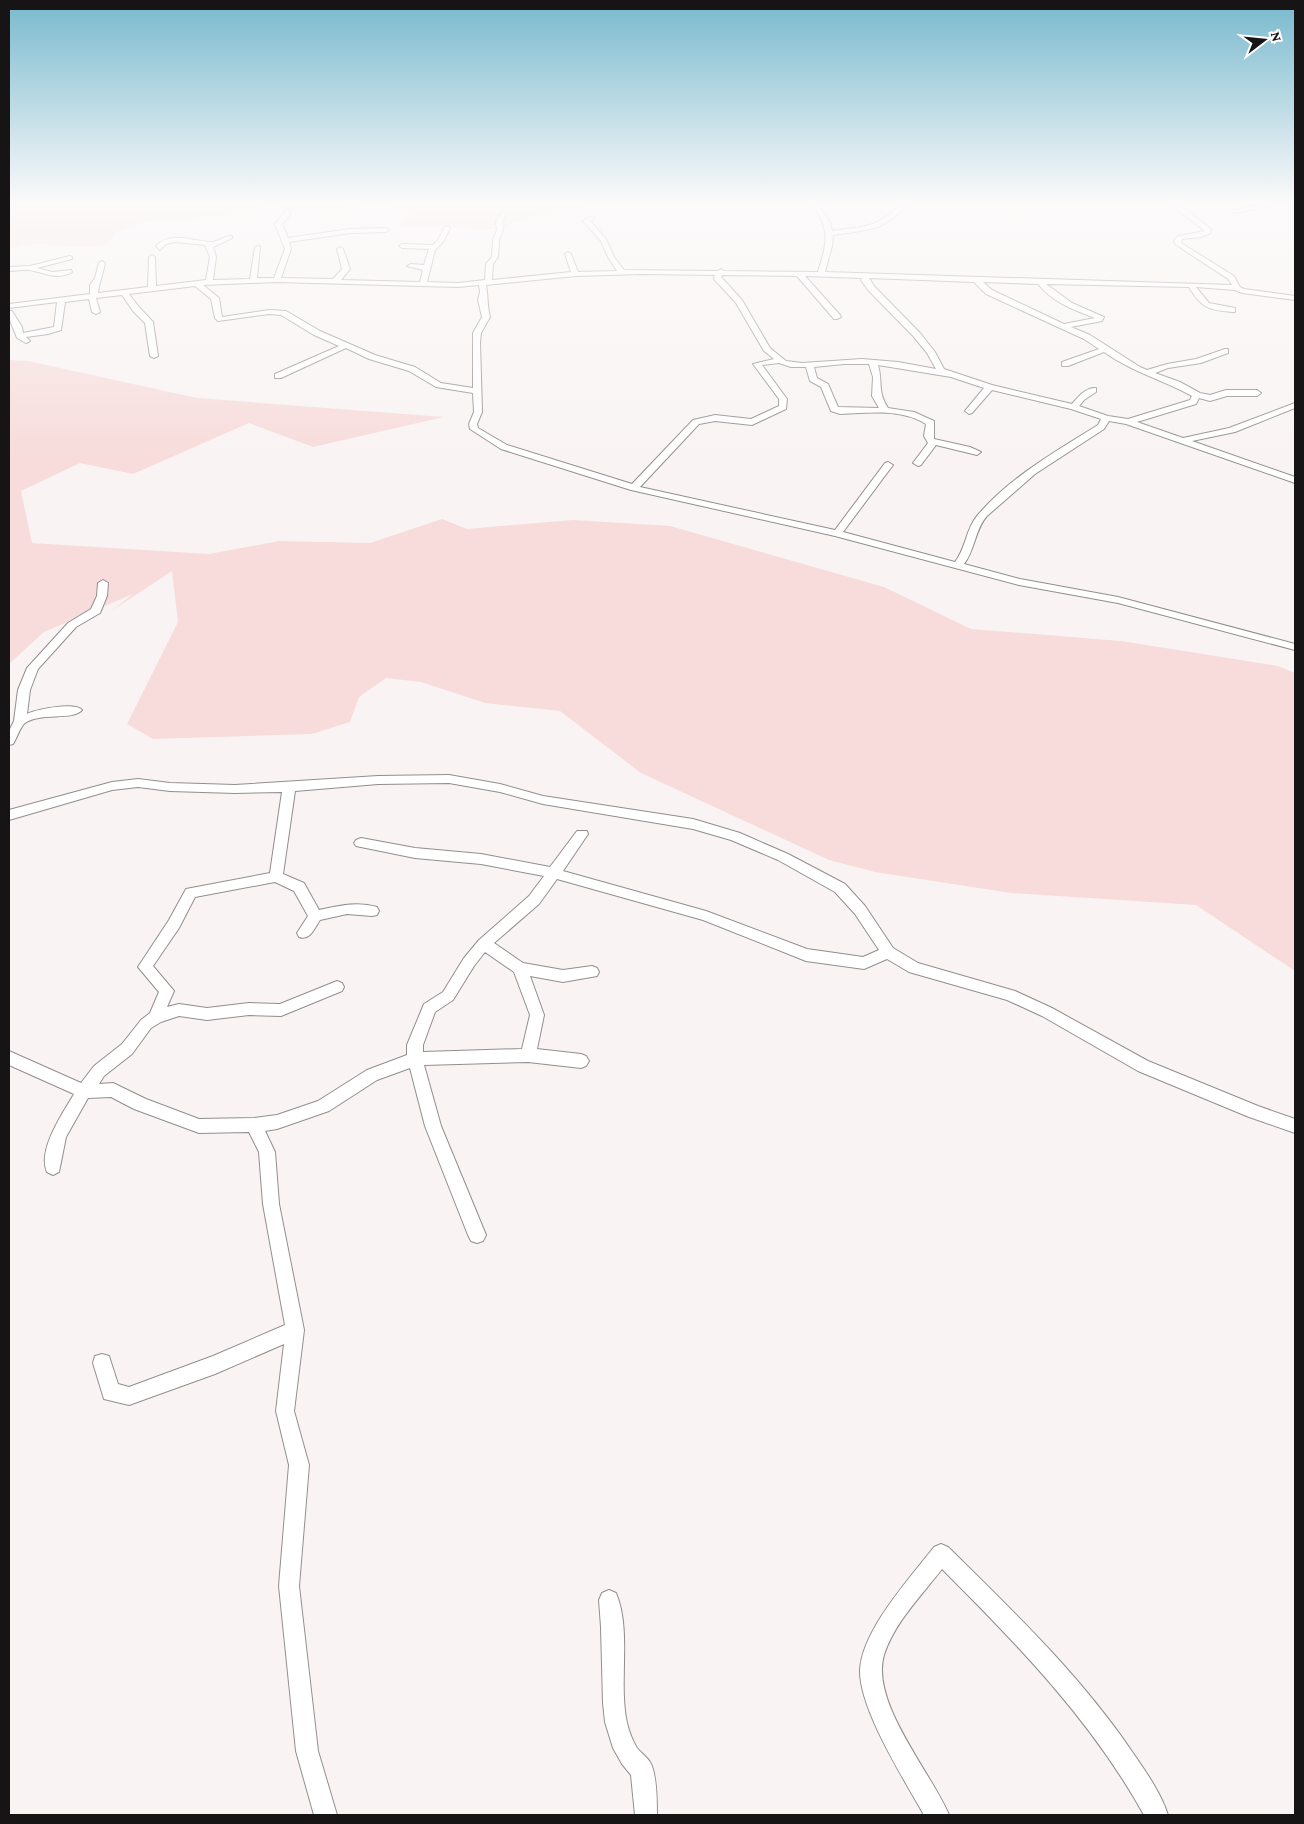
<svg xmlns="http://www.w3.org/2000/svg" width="1304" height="1824" font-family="'Crimson Pro',serif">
<rect width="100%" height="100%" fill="#f9f4f3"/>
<!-- green -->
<path fill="#f7dcdb" d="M9 204H380L301 213 291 212 277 206H266L223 216 148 221 114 233 110 243C85 251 61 244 36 244 27 244 18 247 9 249Z
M385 204H594L578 210 524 218 502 228 484 230 447 226 398 225 410 215Z
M9 360 28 361 197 398 444 417 313 447 249 423 133 474 80 463 21 491 32 543 209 554 279 541 370 543 442 519 467 529 573 520 670 526 884 587 971 629 1121 641 1278 666 1295 673V971L1196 905 1011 893 875 872 829 860 641 773 560 711 485 703 421 682 386 678 359 697 350 722 312 734 153 739 127 724 178 622 172 571 110 612 133 594 44 632 9 664Z"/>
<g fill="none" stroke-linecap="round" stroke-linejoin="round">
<!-- minor casing -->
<g stroke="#938e8e" stroke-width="2">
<path id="minor" d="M812 204H818L830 222 832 231C866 226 875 229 901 204H908C881 233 869 229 833 235L832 246 825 272 1232 285 1228 279 1175 244 1174 241 1178 236 1205 231 1170 204H1178L1211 229 1210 233 1201 237 1182 239 1181 243 1234 276 1240 287 1244 289 1295 296V300L1242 293 1235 290 1196 287 1209 303 1235 308V312H1232C1209 310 1201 308 1189 287L1046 284 1072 303 1104 317 1102 321 1071 327 1090 335 1140 367 1147 370 1167 364 1196 359 1225 349H1228V353L1201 363 1168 368 1155 373 1180 382 1200 393 1210 395 1226 390H1257L1261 393 1257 396H1227L1210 401 1199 398 1196 404 1137 422 1183 438 1229 428 1295 403V408L1235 432 1192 441 1295 477V483L1126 424 1109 421 1104 429 1035 474 987 516C975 529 975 550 964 564L1020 579 1118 597 1295 644V650L1118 603 1019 585 835 536 631 490 501 449 470 429 469 424 474 412 473 393 436 387 409 371 369 359 346 348 281 378H275V374L339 346 314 335 281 315 269 314 218 321 215 318 211 299 195 286 129 294 139 307 153 322 158 356 154 358 150 356 145 323 133 311 122 295 96 298 100 312 96 314 92 312 89 299 65 302 61 330 48 334 26 337 30 341 26 343 17 338C14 329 8 320 9 311H12L22 327 23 333 54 327 57 302 9 308V304L90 294V285L95 278 99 263 102 261 105 263C103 274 99 283 98 293L148 287 149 257 152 255 155 257 156 286 206 280 210 257 205 245 175 242 166 244 160 250 156 246C171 231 192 241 210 242 217 243 224 235 232 236V238L213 247 216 257 213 280 250 279 255 247 260 246 257 278H274L285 249 275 224 287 210 290 212V215L282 224 288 238 350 229 386 228 389 230 386 232 350 233 289 242 291 249 281 278 333 279 342 269 337 249 340 247 343 249 350 269 341 280 420 282 423 270 407 266 411 264 424 265 429 249 402 248 399 246 402 244 433 245 438 240 445 227 447 226 450 228 443 242 435 250 427 282 458 283 485 280 486 264 492 257 493 240 497 230 496 221 503 212 506 214 502 221 503 230 499 240 498 257 493 264 492 280 571 272 565 254 568 252 571 254 578 272 617 271 608 257 601 241 583 221 592 216 595 218 590 221 606 239 614 257 624 270 718 271 721 269 724 271 818 272C827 243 831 230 812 204ZM641 274 715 275 714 279 736 303 764 351 774 359 753 364 779 399V406L751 419 715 415 693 420 632 484 507 445 478 428 477 424 482 412 480 342 481 333 490 317C487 305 488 295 486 285L576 276ZM722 275 797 276 834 319H837L841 317 840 315 805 276 862 278 861 280 868 290 914 337 927 353 936 369 898 362 862 359 802 363 786 361 770 348 742 300 721 277ZM869 278 974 282 986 294 1084 339 1099 349 1062 362V366H1068L1104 352C1132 372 1163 380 1192 396L1190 400 1128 419 1108 416 1079 406 1084 400 1096 392V388C1086 387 1078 397 1072 404L992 385 944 369 935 352 920 333 874 286ZM277 282 458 287 479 285 480 292 478 300 482 317 473 333V388L441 383 415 367 375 355 320 331 286 311 269 310 222 317 219 298 203 285ZM983 282 1038 284C1052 302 1074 310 1095 318L1064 324 992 290ZM779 363 791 367H806L810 381 821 387 831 411 840 414C869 413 900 408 926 424L924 436 928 443 913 463 918 466 921 465 936 445 977 455 981 452 970 447 934 439V421L914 412 888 408C877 391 883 383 878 365L951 377 984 388 965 411 969 414 972 413 992 390 1071 409 1101 419 1098 425C1056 451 1009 478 977 516 966 529 966 548 955 562L843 532 893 465 888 462 885 463 835 530 640 487 699 424 715 421 752 425 786 409 787 399 762 365ZM844 364H869L873 377 872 396 879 408 838 407 828 384 817 378 814 367Z
M1262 204H1278L1235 213 1232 211Z
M70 256 72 257V259L37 268 52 272 71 270 72 272C58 281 43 272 29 270 23 269 15 271 9 271V267L30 266Z
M103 580 108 583 107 596 100 613 76 627 38 669 30 690 27 714C37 709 75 702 82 710 73 721 40 712 25 723 20 727 17 738 13 744L9 745V731L14 721 18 690 27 668 68 623 91 609 97 596 98 583Z
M449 775 500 784 543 796 693 819 740 833 788 854 845 884 865 906 893 948 918 963 1015 991 1052 1008 1148 1061 1258 1106 1295 1119V1133L1249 1117 1138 1071 1042 1016 1007 1000 909 972 887 959 864 969 806 961 703 920 557 879 539 904 494 943 523 963 563 970 592 966 597 968 599 972 597 976 563 982 530 976 544 1015 537 1049 581 1054 586 1056 589 1061 586 1066 581 1068 528 1062 424 1065 441 1126 486 1235 483 1241 477 1243 471 1241 468 1235 425 1126 410 1068 377 1080 329 1111 277 1129 265 1131 275 1152 279 1204 304 1330 294 1411 309 1465 299 1586 318 1751 337 1815H314L296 1751 279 1586 289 1465 276 1411 284 1344 215 1374 129 1405 104 1399 93 1363 95 1356 102 1354 109 1356 118 1384 129 1387 213 1356 285 1325 263 1204 259 1152 249 1132 199 1133 134 1109 111 1097 88 1098 66 1137 59 1172 53 1175 47 1172C37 1150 63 1113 74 1094L9 1065V1051L81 1083 94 1066 122 1044 141 1020 150 1013 159 992 138 967 169 920 186 889 270 873 282 792 235 793 170 791 138 787 112 790 9 820V810L112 782 138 779 170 783 235 785 378 776ZM449 783 500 792 543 804 693 829 731 840 778 860 835 892 855 914 879 950 863 957 807 949 706 911 563 871 588 834 587 831H577L550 867 481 854 415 848 361 838 356 840 354 843 356 846 415 858 481 864 544 876 529 896 479 940 464 958 443 992 424 1004 407 1045V1055L367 1070 318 1101 277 1115 254 1118 199 1119 146 1099 113 1083 99 1084 104 1076 132 1054 151 1028 161 1022 179 1016 207 1020 249 1015 281 1016 342 991 344 987 342 983 337 981 280 1004 249 1003 207 1008 179 1004 167 1007 174 991 153 966 179 928 195 897 275 882 294 891 308 916 297 933 299 937C310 941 314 929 320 920L347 914 372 916 377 915 379 911 377 907C357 901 338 906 319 910L304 883 283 874 295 791 378 784ZM485 952 514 972 530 1015 522 1049 423 1052V1045L435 1012 453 1000 474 966Z
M941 1544 948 1547C1014 1612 1081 1676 1133 1753 1146 1772 1161 1793 1168 1815H1144C1092 1721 1018 1645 942 1569 922 1595 894 1623 884 1655 870 1702 931 1772 949 1815H924C905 1781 859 1709 860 1670 862 1630 910 1578 934 1547Z
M609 1590 616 1593C632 1631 618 1682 627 1723 629 1731 632 1740 637 1748 641 1753 647 1757 650 1762 657 1773 657 1802 657 1815H635L631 1775 622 1764 613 1748 605 1722 603 1703 601 1627 599 1600 602 1593Z"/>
</g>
<!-- minor -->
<use href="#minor" fill="#fff" fill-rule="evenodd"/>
</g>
<!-- sky -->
<linearGradient id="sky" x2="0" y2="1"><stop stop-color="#78b9ce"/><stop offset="0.44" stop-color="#fcfafa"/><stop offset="1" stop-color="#fcfafa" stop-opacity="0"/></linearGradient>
<rect width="1304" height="460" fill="url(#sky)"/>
<!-- border -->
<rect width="1304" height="1824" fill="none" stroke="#161414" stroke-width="20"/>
<!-- north arrow -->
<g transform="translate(1264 40) rotate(74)" stroke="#ffffff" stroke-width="4" paint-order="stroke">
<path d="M0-4L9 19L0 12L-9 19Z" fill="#161414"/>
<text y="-8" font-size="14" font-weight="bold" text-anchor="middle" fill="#161414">N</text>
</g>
</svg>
